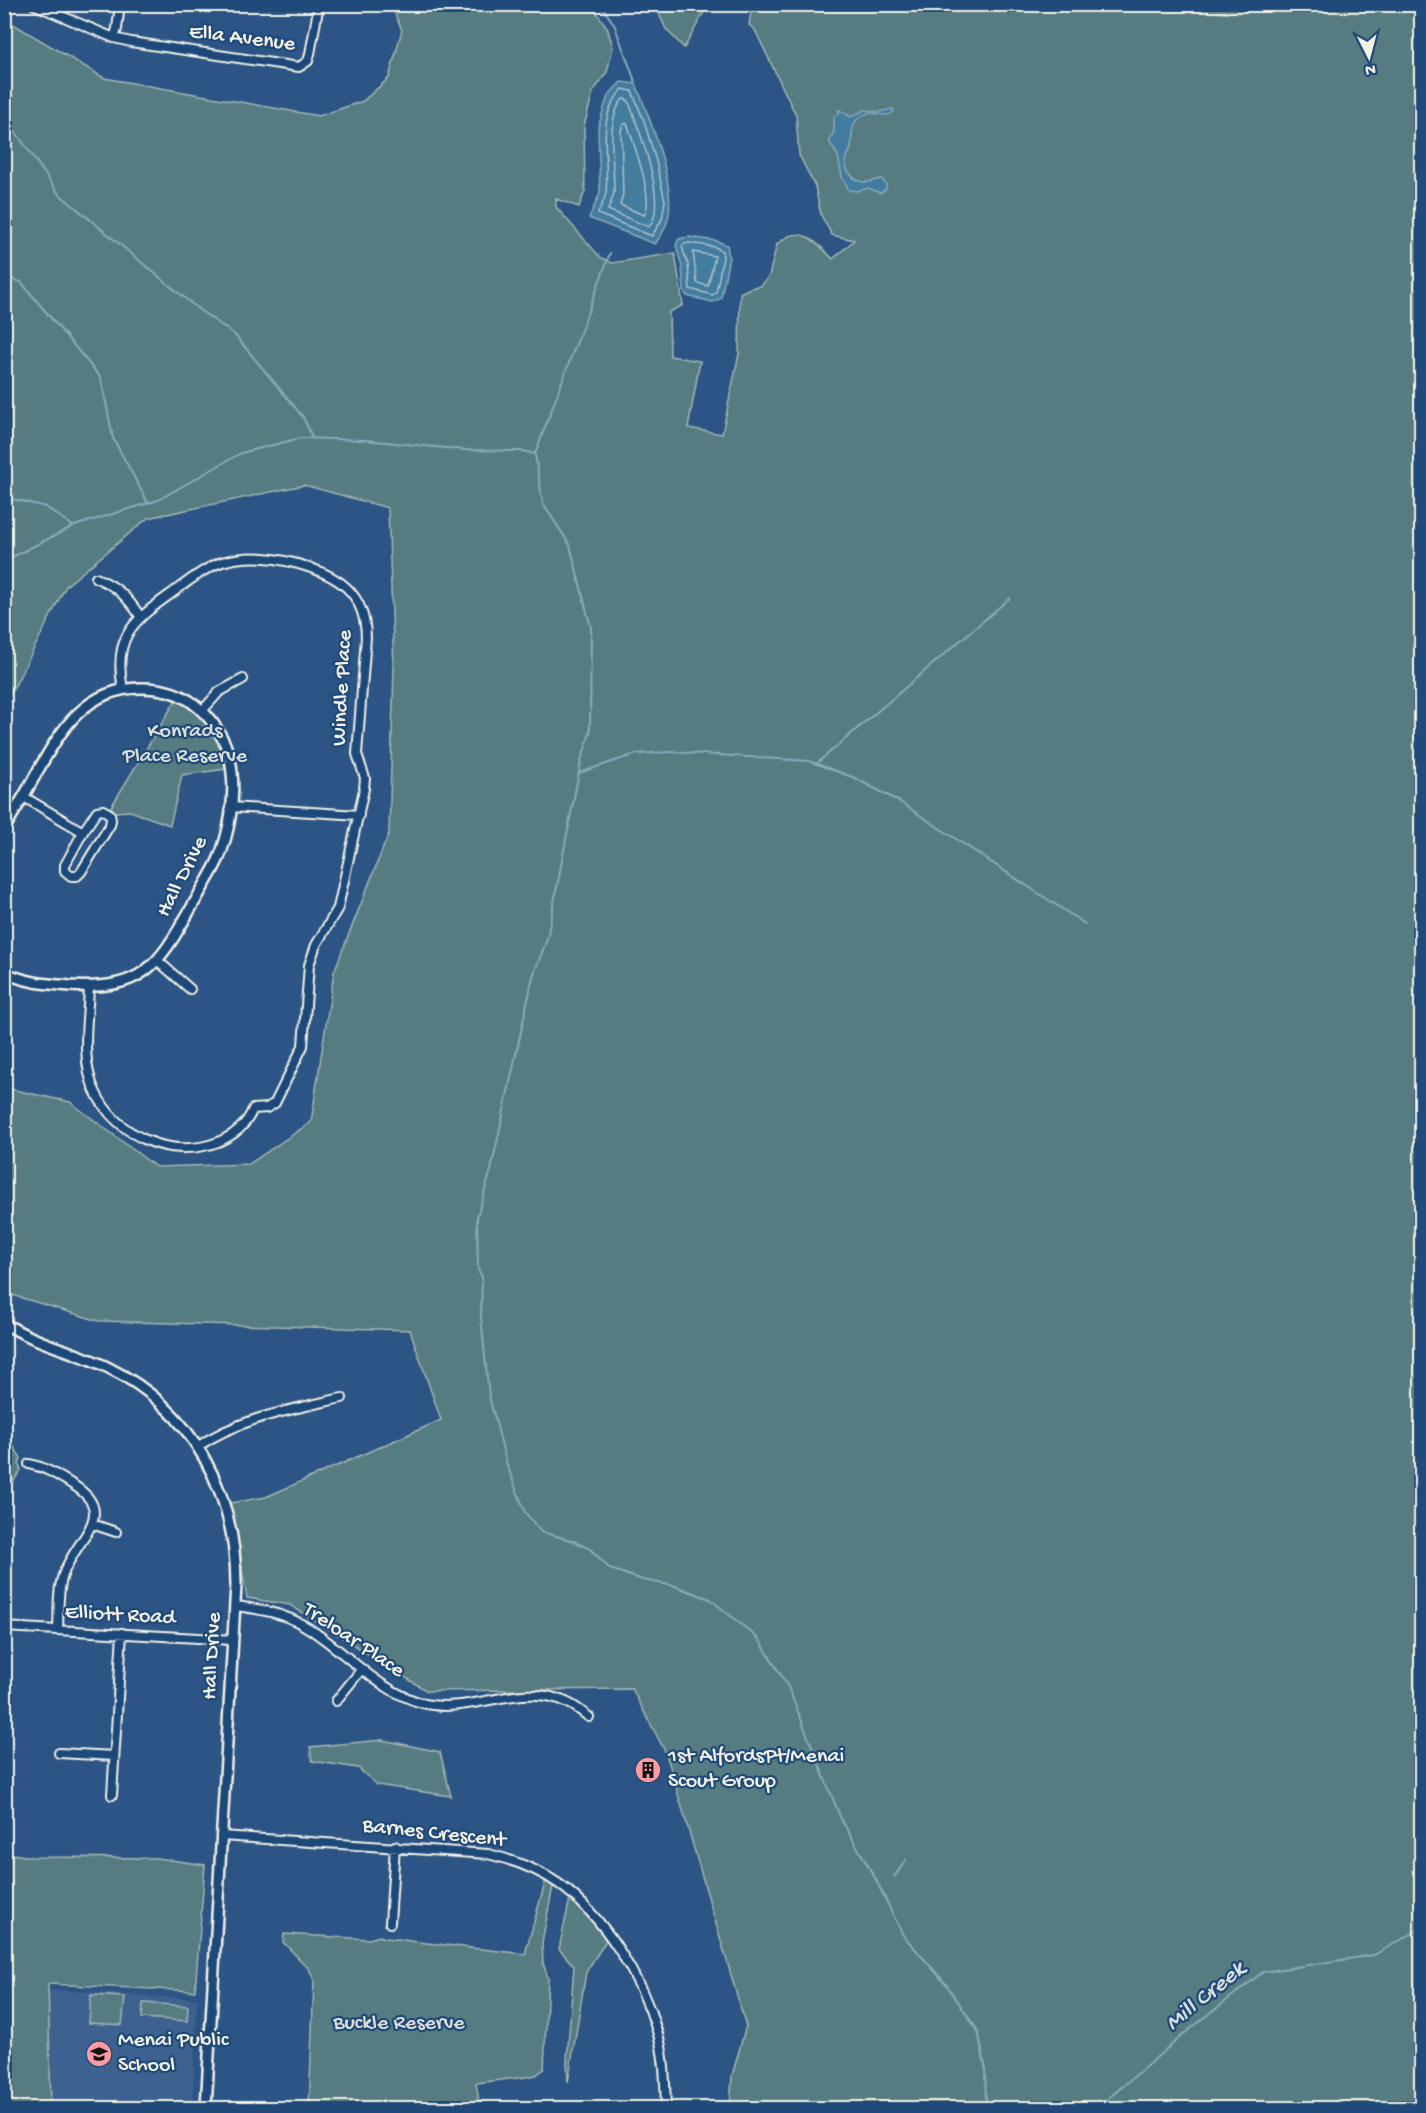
<svg xmlns="http://www.w3.org/2000/svg" width="1426" height="2113" font-family="'Gochi Hand',sans-serif">
<rect width="100%" height="100%" fill="#2c5585"/>
<filter id="ink" filterUnits="userSpaceOnUse"><feTurbulence type="fractalNoise" baseFrequency=".0167" numOctaves="2"/><feDisplacementMap in="SourceGraphic" scale="12" xChannelSelector="R" yChannelSelector="G"/><feConvolveMatrix kernelMatrix="1 2 1 2 8 2 1 2 1" color-interpolation-filters="sRGB"/></filter>
<g filter="url(#ink)">
<!-- built -->
<path fill="#3d6290" d="M4 1987 197 1999 192 2108H5Z"/>
<!-- green -->
<path fill="#567b81" stroke="#a5b6b4" stroke-width="1.5" d="M391 5H591L607 27 613 47 607 72 593 92 584 126 585 191 579 207 556 199V207L600 257 612 263 675 253 683 305 669 312 670 356 700 361 688 428 722 434 739 354 740 293 750 288 761 286 769 276 777 244C780 242 785 238 789 236 807 229 822 248 833 259L854 240 832 235 821 215 815 186 799 155 796 115 755 30 749 25 752 5H1421V2108H730L732 2076 746 2026 666 1753 632 1689 427 1691 290 1605 247 1598 230 1503 266 1497 441 1420 410 1330 99 1321 5 1293V1088L70 1102 156 1167 249 1164 311 1122 334 972 389 833 394 668 388 508 304 485 148 518 66 586 5 705V19L104 78 319 116 363 101 389 78 402 30Z
M655 5H708L684 48 666 29Z
M176 700C203 713 222 738 226 769L182 775 170 825 130 811 115 812 111 807Z
M5 1433 21 1458 19 1464 21 1470 5 1494Z
M382 1740 440 1752 451 1796 377 1785 358 1768 312 1761 310 1747Z
M5 1853 32 1857 157 1858 205 1865 195 1991 48 1984 51 2108H5Z
M547 1876 554 1881 542 1942 543 1963 548 1978 544 2069 536 2075 526 2077 476 2083 480 2108H309L314 1980 309 1969 283 1942 284 1934 369 1939 380 1936C389 1941 398 1937 409 1941L525 1954Z
M571 1894 609 1936 586 1972 568 2082 567 2060 574 1966 559 1949Z
M91 1995 125 1997 122 2025 89 2023Z
M143 2003 188 2006 187 2021 142 2018Z"/>
<!-- water -->
<path fill="#437b9f" stroke="#8aaabc" stroke-width="1.5" d="M621 82 636 84C649 117 677 185 668 219 666 228 660 237 655 244L589 218 600 193 598 127 608 96Z
M893 109 894 112C885 118 879 113 869 113 849 118 853 133 851 148 850 153 846 156 845 161 845 170 854 181 863 182 869 183 875 180 882 179L886 184V189L880 193 868 188 857 191 849 190 842 177 838 156 830 143V139L834 132V116L838 115 839 110 851 117 864 110 879 112Z
M689 237 717 241 727 245 729 257 721 298 713 302 687 296 684 291 682 267 676 245 679 239Z"/>
<g fill="none" stroke-linecap="round" stroke-linejoin="round">
<!-- shore -->
<path stroke="#adc2cb" stroke-width="1.5" d="M623 89 632 91 644 121 656 161 665 201 662 219 652 236 598 214C600 207 605 200 606 192 610 157 594 117 623 89Z
M623 99 628 100C638 127 669 204 649 227L608 210C610 204 613 198 614 192 615 167 604 119 623 99Z
M626 123 628 126C634 145 655 200 644 215L620 205 623 194 621 130 623 125Z
M690 243 715 247 722 251 723 257 716 292 713 295 690 289 688 265 682 247 684 244Z
M693 252 715 256 708 286 697 283Z"/>
<!-- stream -->
<path stroke="#8aaabc" stroke-width="2" d="M600 4 614 24 636 84
M4 115 58 193 198 309 234 334 303 417 312 437
M610 253 535 454 543 504 570 545 591 628 590 733 581 761 547 939 533 976 491 1170 477 1217 478 1270 482 1277 481 1317 489 1396 507 1465 525 1512 541 1532 574 1541 590 1549 610 1569 643 1580 675 1586 710 1599 759 1639 788 1687 841 1819 874 1876 903 1935 946 1984 978 2031 985 2066 986 2108
M4 277 21 282 101 378 113 438 148 503
M4 497 46 507 73 526
M4 561 74 526 158 500 241 453 301 438 365 440 465 450 522 451 535 454
M816 764 1010 598
M579 773 636 754 672 752 809 761 855 778 900 802 1085 924
M894 1877 906 1860
M1097 2108 1190 2029 1263 1972 1374 1955 1422 1928"/>
<!-- minor casing -->
<g stroke="#f4f1e8" stroke-width="12">
<path id="minor" d="M33 4 114 38 117 29 120 4
M114 38 131 42 299 67 308 61 310 54 319 4
M96 578C117 586 128 598 140 616
M202 711 219 692 243 679
M24 797 83 832 97 811 103 810 110 814 111 820 110 825 81 872 77 876H71L65 871V865L83 832
M230 807 359 815
M158 961 190 989
M89 987C88 1021 80 1059 95 1091 116 1136 170 1160 218 1142 234 1135 246 1126 253 1109L267 1108 275 1103 303 1046 309 965 316 945 338 908 364 789 365 778 357 754 366 637C365 591 337 575 298 564 273 557 248 554 222 562 202 569 185 584 168 596 130 623 113 640 123 689
M197 1447C239 1418 294 1409 342 1398
M29 1464C45 1467 57 1475 70 1483 122 1513 75 1538 63 1575 57 1592 59 1612 58 1630
M92 1524 116 1532
M235 1606C260 1609 283 1613 305 1626 345 1650 375 1690 422 1703 468 1716 521 1680 566 1702 574 1705 582 1712 589 1717
M4 1627 233 1640
M336 1701 361 1670
M59 1753 114 1756
M112 1795 122 1633
M221 1836 488 1854C513 1860 538 1869 559 1884 604 1916 642 1979 657 2031 665 2055 665 2083 666 2108
M390 1923 395 1846"/>
</g>
<!-- tertiary casing -->
<g stroke="#f4f1e8" stroke-width="14">
<path id="tertiary" d="M4 829C15 811 26 793 36 774 61 730 85 687 143 688 159 688 176 692 190 701 214 718 230 744 232 773 235 800 229 833 219 858 213 872 204 885 197 898 161 959 150 991 70 986 47 984 26 983 4 972
M4 1323C37 1344 75 1351 109 1368 193 1409 236 1494 236 1585L206 2108"/>
</g>
<!-- minor -->
<use href="#minor" stroke="#1f4a7a" stroke-width="8"/>
<!-- tertiary -->
<use href="#tertiary" stroke="#1f4a7a" stroke-width="9"/>
</g>
</g>
<!-- icons -->
<defs>
<g id="building-disc" transform="scale(1.35)"><circle r="9.5" fill="#ff9aa2" stroke="#1f4a7a"/><path d="M-4-6H4V6H1V3H-1V6H-4ZM-2.5-4.3h1.7v1.8h-1.7ZM.8-4.3h1.7v1.8H.8ZM-2.5-1h1.7V.8h-1.7ZM.8-1h1.7V.8H.8Z" fill="#111"/></g>
<g id="school-disc" transform="scale(1.35)"><circle r="9.5" fill="#ff9aa2" stroke="#1f4a7a"/><path d="M0-5L7-2L0 1L-7-2ZM-4 1L0 2.5L4 1V4Q0 6-4 4Z" fill="#111"/></g>
</defs>
<g fill-rule="evenodd">
<use href="#building-disc" x="648" y="1770"/>
<use href="#school-disc" x="99" y="2054"/>
</g>
<g text-anchor="middle" dominant-baseline="central" stroke-width="4.5" stroke-linejoin="round" paint-order="stroke">
<!-- street labels -->
<g font-size="22" fill="#f4f1e8" stroke="#1f4a7a">
<text transform="translate(242 39) rotate(7)">Ella Avenue</text>
<text transform="translate(343 688) rotate(-87)">Windle Place</text>
<text transform="translate(183 877) rotate(-63)">Hall Drive</text>
<text transform="translate(120 1616) rotate(3)">Elliott Road</text>
<text transform="translate(353 1641) rotate(34)">Treloar Place</text>
<text transform="translate(213 1656) rotate(-87)">Hall Drive</text>
<text transform="translate(434 1834) rotate(6)">Barnes Crescent</text>
</g>
<!-- park labels -->
<g font-size="22" fill="#dcdfd9" stroke="#1f4a7a">
<text x="185" y="732">Konrads<tspan x="185" dy="25">Place Reserve</tspan></text>
<text x="399" y="2024">Buckle Reserve</text>
</g>
<!-- poi labels -->
<g font-size="22" fill="#f4f1e8" stroke="#1f4a7a" text-anchor="start">
<text x="668" y="1757">1st AlfordsPt/Menai<tspan x="668" dy="25">Scout Group</tspan></text>
<text x="118" y="2041">Menai Public<tspan x="118" dy="25">School</tspan></text>
</g>
<!-- water labels -->
<g font-size="24" font-style="italic" fill="#d9dfdd" stroke="#1f4a7a">
<text transform="translate(1206 1997) rotate(-39)">Mill Creek</text>
</g>
</g>
<!-- margin -->
<rect width="1426" height="2113" fill="none" stroke="#1f4a7a" stroke-width="24"/>
<rect x="12" y="12" width="1402" height="2089" fill="none" stroke="#f4f1e8" stroke-width="2" filter="url(#ink)"/>
<!-- north arrow -->
<g transform="translate(1369 57) rotate(174)" stroke="#1f4a7a" stroke-width="4.5" paint-order="stroke">
<path d="M0-4.5L10 22L0 15L-10 22Z" fill="#f4f1e8"/>
<text y="-9" font-size="16" font-weight="bold" text-anchor="middle" fill="#f4f1e8">N</text>
</g>
</svg>
